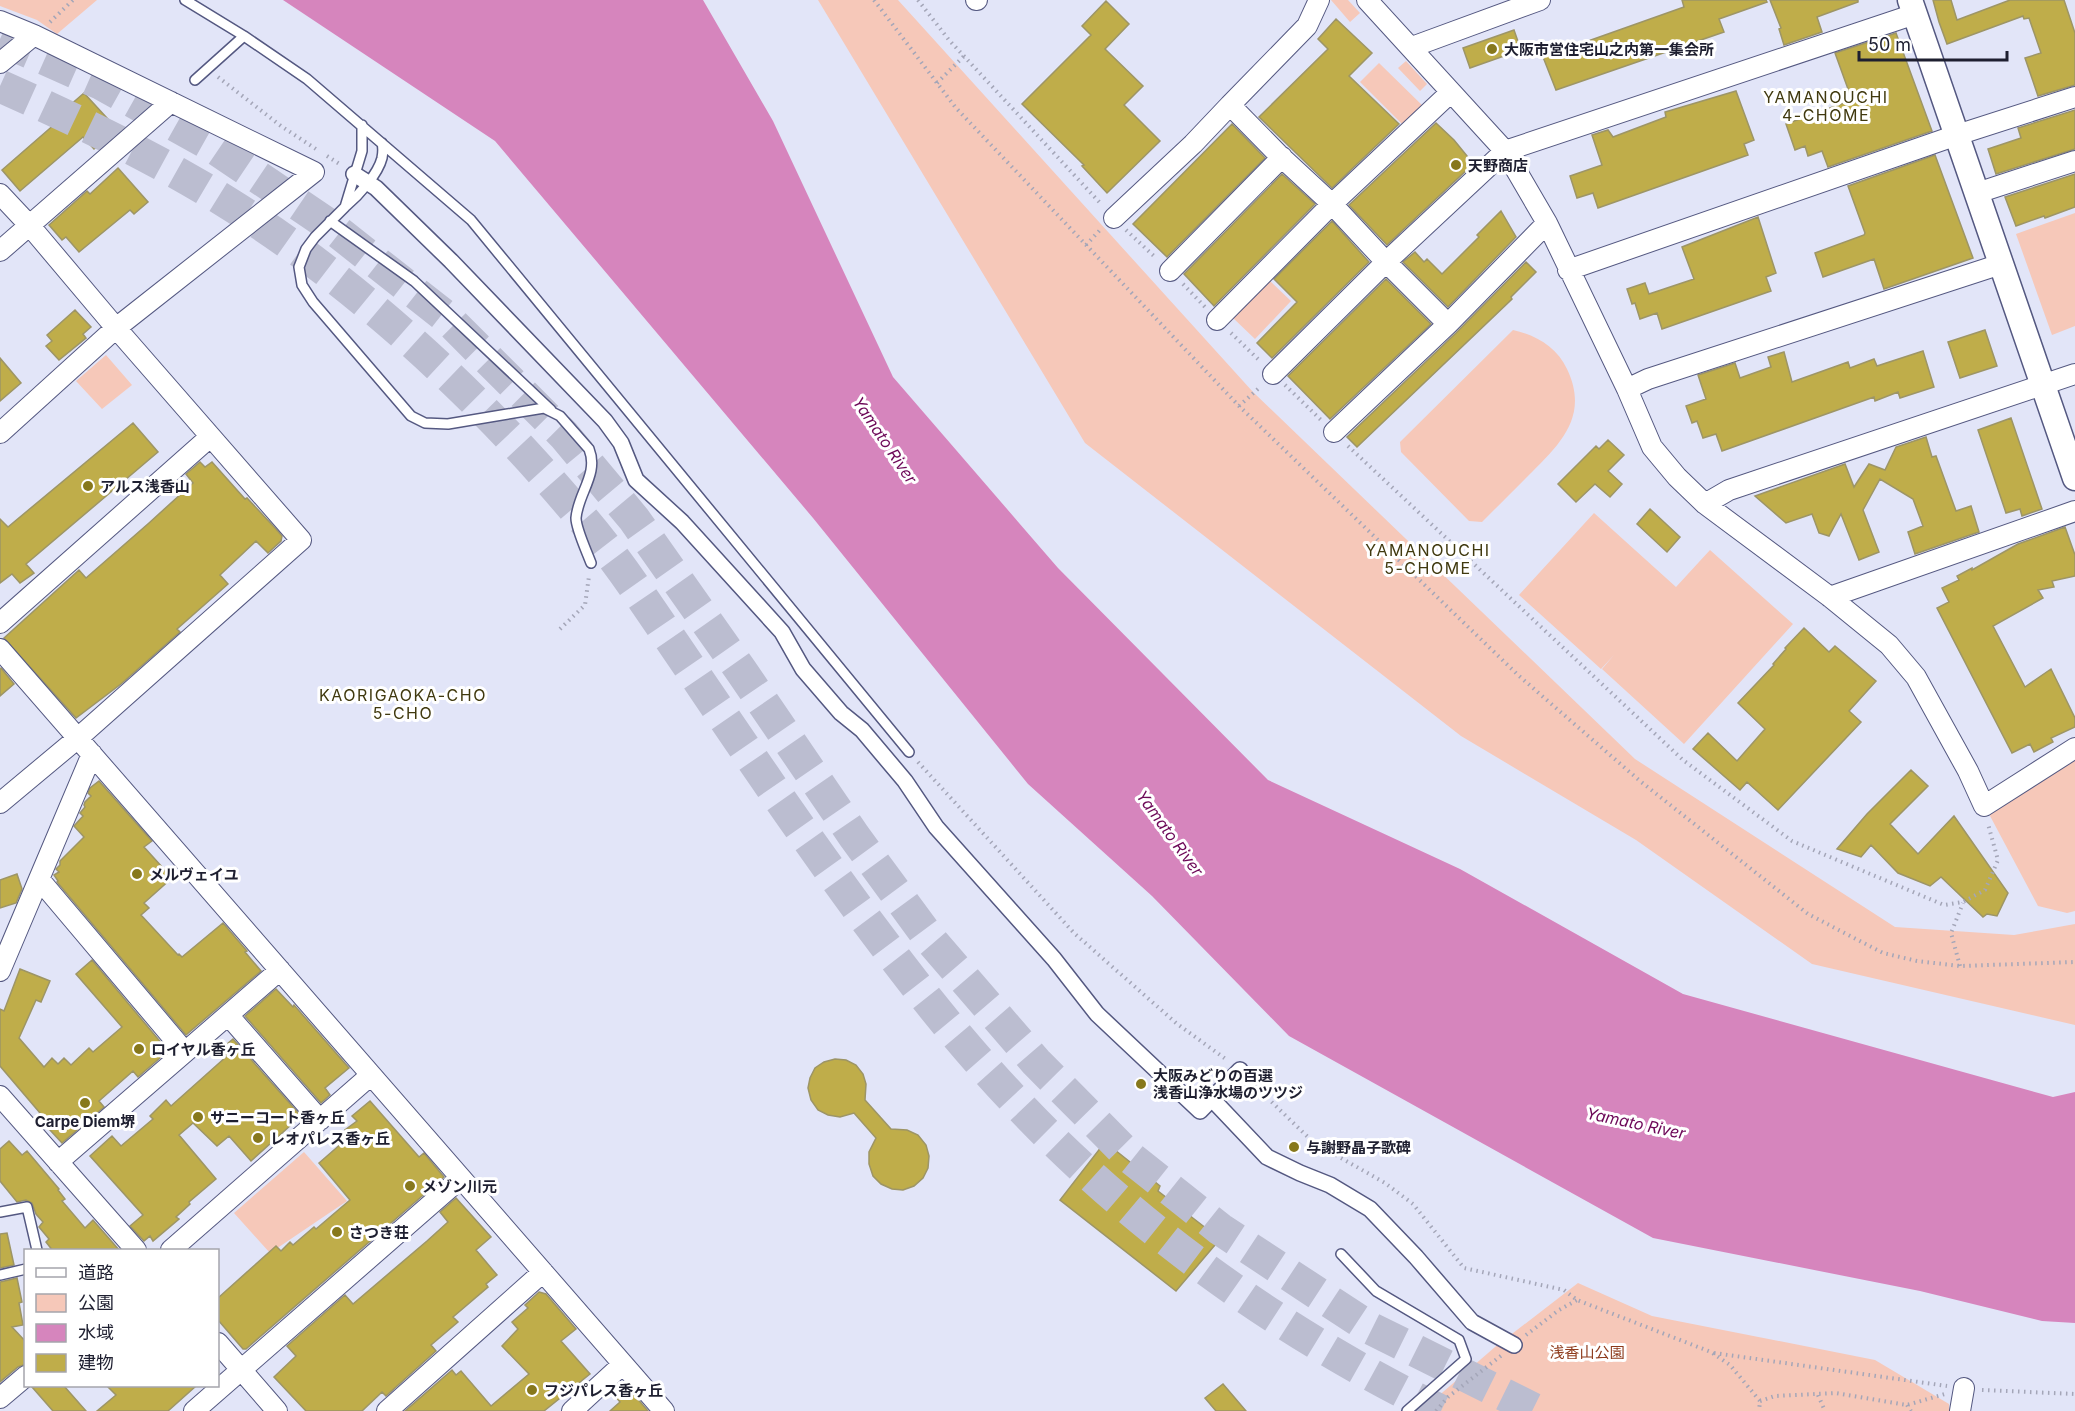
<svg xmlns="http://www.w3.org/2000/svg" width="2075" height="1411" font-family="Inter,'Noto Sans JP',sans-serif">
<rect width="100%" height="100%" fill="#e2e5f8"/>
<!-- green -->
<path fill="#f6c8b9" d="M0 0H97L57 34 37 20 0 6Z
M818 0H898L1253 392 1635 759 1895 927 2014 935 2075 924V1025L1812 964 1636 840 1461 736 1085 443Z
M1331 0H1348L1360 13 1350 22Z
M1406 61 1427 84 1420 91 1398 68Z
M1379 63 1425 108 1406 128 1360 82Z
M2075 213V326L2052 335 2016 234Z
M1268 279 1291 301 1255 339 1232 317Z
M1513 330C1536 335 1557 347 1567 369 1590 417 1559 445 1528 476 1512 492 1497 507 1482 522L1469 521 1401 452 1400 442Z
M106 355 132 385 102 409 76 381Z
M1594 513 1676 587 1710 550 1793 624 1684 744 1602 669 1614 655 1601 669 1519 595Z
M2075 754V911L2067 913 2038 906 1989 814Z
M304 1152 347 1201 270 1253 234 1213Z
M1578 1283 1652 1316 1875 1360 1949 1404V1411H1421L1495 1347Z"/>
<!-- water -->
<path fill="#d685bd" d="M283 0H703L773 121 893 377 1058 568 1268 780 1460 869 1683 994 2053 1097 2075 1092V1323L2042 1321 1920 1291 1653 1238 1289 1036 1152 896 1028 784 813 518 495 141Z"/>
<!-- building -->
<path fill="#bfad4a" stroke="#9d9566" stroke-width="1.5" d="M1682 0H1766L1767 2 1719 19 1724 32 1556 90 1543 57 1684 7Z
M1770 0H1858V2L1817 17 1822 32 1784 45 1779 29 1781 28Z
M1933 0H1951L1957 20 2010 0H2064L2075 33V85L2038 96 2025 58 2041 53 2029 18 2024 19 2023 16 1947 44 1939 22Z
M1106 1 1129 24 1105 49 1143 86 1124 105 1160 141 1107 193 1082 166 1084 165 1022 104 1091 35 1082 26Z
M1336 19 1372 53 1349 76 1399 124 1332 188 1259 117 1328 49 1318 39Z
M1514 30 1521 50 1470 68 1463 48Z
M1896 33 1932 131 1828 167 1822 151 1808 156 1805 146 1795 150 1786 124 1852 100 1835 53Z
M1736 91 1754 140 1744 144 1748 155 1598 208 1593 193 1577 198 1570 176 1602 165 1592 135 1608 130 1613 137 1666 117 1665 112Z
M84 93 117 129 94 149 83 137 20 191 2 170 56 123 53 120Z
M2075 110V149L1996 174 1988 149 2021 138 2018 128Z
M1436 123 1454 140 1467 156 1472 165 1387 245 1349 205Z
M1232 124 1265 158 1167 257 1133 224Z
M1935 155 1973 258 1884 289 1874 259 1823 277 1815 253 1864 235 1865 233 1848 186Z
M118 168 148 202 134 214 130 210 79 252 66 237 62 240 49 225 87 191 90 194Z
M1282 174 1315 204 1214 306 1184 274Z
M2075 174V207L2045 218 2044 216 2016 226 2005 197Z
M1501 211 1516 237 1448 307 1403 262 1415 252 1424 262 1427 259 1442 274 1479 237 1477 235Z
M1758 217 1776 273 1766 277 1771 291 1662 329 1657 313 1640 319 1635 303 1632 304 1627 289 1645 283 1649 294 1694 279 1682 247Z
M1332 221 1369 262 1272 358 1257 343 1297 302 1274 279Z
M1526 262 1536 272 1511 297 1512 299 1357 447 1347 437 1456 333Z
M1386 279 1431 324 1330 419 1288 376Z
M75 310 91 327 83 334 86 338 59 360 46 346 52 341 47 335Z
M1985 330 1997 366 1960 378 1948 342Z
M1923 351 1934 387 1900 398 1898 392 1875 401 1874 397 1722 451 1716 434 1703 438 1697 421 1692 423 1686 406 1706 399 1698 375 1735 363 1740 378 1771 367 1768 357 1784 352 1792 382 1848 362 1850 368 1874 359 1877 366Z
M0 358 21 383 0 401Z
M2011 418 2042 509 2022 516 2020 509 2006 513 1978 430Z
M133 423 158 452 26 564 34 573 20 583 12 574 0 583V519L8 527Z
M1926 437 1932 457 1936 456 1956 511 1971 506 1979 532 1915 554 1908 532 1923 526 1913 499 1880 479 1863 510 1879 552 1859 560 1841 514 1829 536 1819 533 1812 514 1786 523 1755 496 1845 464 1854 487 1869 464 1885 470 1896 447Z
M1608 440 1624 455 1608 471 1622 484 1610 497 1595 484 1576 502 1558 484 1596 446 1599 449Z
M200 462 205 467 212 462 245 499 247 498 276 529 282 536 281 541 268 553 256 541 220 575 228 584 177 629 180 632 121 684 76 718 4 638 79 570 86 578 149 523 193 483 186 474Z
M1650 509 1680 537 1667 552 1637 524Z
M2065 527 2075 555V576L2052 581 2054 587 2038 590 2043 598 1993 626 2025 687 2051 669 2075 718V727L2051 738 2053 742 2034 752 2030 744 2012 753 1937 608 1949 602 1942 588 1959 580 1957 576 1972 568V570L2018 544Z
M1804 628 1829 652 1835 646 1876 681 1849 711 1861 722 1778 810 1747 782 1740 790 1693 749 1708 733 1737 761 1765 729 1738 703 1774 665 1773 664 1786 649 1785 648Z
M1 668 14 684 0 696V669Z
M1911 770 1928 786 1890 824 1918 854 1954 816 2008 893 1997 916 1987 914 1983 917 1941 877 1930 886 1898 873 1871 845 1861 857 1837 849 1867 814Z
M99 781 152 841 144 847 172 878 144 903 149 908 141 915 178 955 179 954 182 957 223 923 247 951 245 952 261 971 186 1035 57 882 58 881 54 875 59 872 56 869 60 865V861L84 837 74 826 83 816 80 813 85 807 84 805 85 802 91 796 88 793 90 788Z
M17 874 22 889 16 903 0 908V880Z
M92 960 168 1051 138 1077 133 1071 99 1101 104 1107 62 1143 37 1116 40 1113 0 1066V1009L4 1011 20 969 50 981 41 1002 36 1000 19 1038 44 1067 52 1058 58 1064 64 1058 71 1065 89 1048 93 1052 122 1027 76 974Z
M276 989 293 1007 294 1005 349 1068 325 1088 330 1095 321 1103 245 1016Z
M233 1039 301 1116 251 1161 229 1136 217 1146 193 1123 179 1135 216 1179 189 1202 190 1204 176 1217 179 1219 153 1241 150 1236 144 1241 130 1226 143 1215 90 1156 112 1136 121 1146 153 1119 150 1116 166 1100 171 1106 227 1056 221 1049Z
M835 1059 846 1060 856 1065 863 1074 866 1084 865 1100 891 1129 907 1130 918 1135 926 1145 929 1156 928 1168 923 1178 914 1186 903 1190 892 1189 881 1184 873 1176 869 1164V1152L876 1138 854 1113 840 1117 828 1115 818 1110 811 1100 808 1088 810 1078 815 1068 824 1062Z
M370 1101 419 1157 424 1153 444 1177 246 1349H243L218 1320V1298L276 1246 281 1251 290 1242 293 1245 314 1227 316 1229 350 1200 319 1163 350 1136 345 1130 357 1121 352 1116Z
M9 1141 22 1155 27 1151 59 1189 58 1190 65 1199 62 1201 85 1228 93 1220 120 1251H53L46 1242 49 1239 39 1227 43 1222 36 1214 32 1203 26 1200 17 1202 0 1181V1149Z
M1105 1142 1160 1186 1158 1191 1220 1239 1176 1291 1060 1200Z
M456 1198 491 1237 476 1250 497 1275 486 1284 488 1287 453 1317 458 1322 431 1345 436 1351 386 1396 382 1392 362 1411H306L274 1377 296 1356 287 1346 345 1295 353 1304 427 1241 448 1222 440 1212Z
M7 1233 14 1265 0 1268V1234Z
M17 1278 22 1302 19 1303 23 1325 12 1327 26 1342V1364L18 1367 0 1382V1282Z
M539 1292 546 1294 576 1329 561 1341 590 1374 544 1411H405L452 1370 456 1375 461 1371 491 1406 529 1374 502 1346 518 1329 512 1322 528 1308 525 1305Z
M1223 1384 1246 1411H1216L1205 1398Z
M33 1386H64L86 1411H53L32 1387Z
M107 1386H196L168 1411H97L116 1395Z
M623 1390H630L648 1411H610L620 1402 616 1397Z"/>
<g fill="none" stroke-linecap="round" stroke-linejoin="round">
<!-- motorway-tunnel -->
<path stroke="#bbbdd0" stroke-width="33" stroke-dasharray="33 16" stroke-linecap="butt" d="M0 39 102 84 209 144 329 225 446 317 564 435 634 519 742 672 854 836 929 938 1036 1062 1131 1158 1220 1229 1370 1328 1537 1411
M0 86C79 121 158 159 231 205 360 285 483 400 580 516 613 554 641 596 669 637 710 697 751 758 793 818 862 916 933 1014 1015 1101 1134 1228 1284 1335 1441 1411"/>
<!-- service casing -->
<g stroke="#545881" stroke-width="12">
<path id="service" d="M185 0 244 36 307 79 471 220 909 752
M195 80 244 36
M362 125V151L345 207 315 237 306 249 299 267 302 285 313 302 411 416 425 423 448 424 544 408 560 416 589 449C599 474 578 493 576 518 576 529 587 552 591 563
M346 206C359 195 378 174 382 158 383 153 383 147 382 143
M330 221 414 281 551 410
M0 1212 27 1207 37 1250
M1341 1254 1376 1291 1459 1340 1466 1359 1407 1411
M0 1275 26 1269"/>
</g>
<!-- pedestrian casing -->
<g stroke="#545881" stroke-width="18">
<path id="pedestrian" d="M354 174 376 188 451 261 605 421 621 443 636 480 682 522 782 632 803 669 841 713 862 730 905 781 936 827 1054 959 1097 1014 1200 1111 1240 1070
M1212 1099 1267 1157 1300 1173 1330 1185 1370 1209 1416 1257 1472 1322 1514 1345"/>
</g>
<!-- minor casing -->
<g stroke="#545881" stroke-width="22">
<path id="minor" d="M976 0H977
M1319 0 1307 26 1230 105 1278 154 1332 204 1386 262 1448 324
M1367 0 1505 151 1547 223 1627 389 1652 447 1677 477 1705 504 1830 597 1889 645 1916 677 1968 771 1984 806 2075 748
M0 21 34 35 314 172 116 328 0 433
M1412 47 1540 0
M0 63 34 35
M1977 193 2075 161
M0 194 30 226 116 328 301 540 78 738 0 803
M1114 218 1193 144 1230 105
M0 251 171 102
M1568 270 1957 135 2075 97
M1170 271 1282 157
M1217 320 1332 204 1450 93
M1273 374 1386 262 1505 151 1915 14
M1627 389 1648 379 2001 264
M1334 432 1448 324 1547 223
M1705 504 1729 490 2075 374
M1830 597 2075 511
M0 623 210 437
M0 649 664 1411
M39 879 185 1052
M0 971 92 754
M228 1015 320 1120
M0 1096 136 1250
M58 1162 280 970
M171 1250 371 1075
M218 1343 277 1411
M0 1398 26 1376
M194 1411 461 1178
M387 1411 543 1272
M572 1411 623 1364
M1960 1411 1964 1388"/>
</g>
<!-- tertiary casing -->
<g stroke="#545881" stroke-width="27">
<path id="tertiary" d="M1910 0 2075 478"/>
</g>
<!-- path -->
<path stroke="#a4a6b8" stroke-width="4" stroke-dasharray="1.5 4.5" stroke-linecap="butt" d="M874 0 956 108 1239 406 1518 675 1640 781 1808 914 1883 953 1917 961 1960 966 2075 962
M918 0 949 40 1102 205
M50 22 73 0
M218 77 281 126 319 151
M937 83 964 56
M327 156 341 165
M1126 230 1156 258
M1086 245 1100 230
M1183 284 1205 307
M1231 333 1260 361
M1285 385 1321 420
M1239 406 1260 387
M1348 446 1683 760 1792 841 1944 905 1963 902 1985 890 1998 860 1988 824
M560 629 585 605 589 576
M918 762 1074 933 1176 1023 1227 1060
M1960 966 1951 933 1963 903
M1250 1081 1313 1142 1385 1183 1413 1204 1464 1268 1564 1290 1577 1300 1711 1352 1730 1365 1760 1401 1759 1411
M1526 1335 1559 1310 1577 1300
M1714 1353 1947 1386
M1982 1390 2075 1394
M1818 1395 1825 1411
M1760 1401 1775 1396 1836 1393 1907 1405 1945 1394
M1907 1405 1911 1411
M1436 1411 1448 1397 1502 1355"/>
<!-- service -->
<use href="#service" stroke="#fff" stroke-width="9"/>
<!-- pedestrian -->
<use href="#pedestrian" stroke="#fff" stroke-width="15"/>
<!-- minor -->
<use href="#minor" stroke="#fff" stroke-width="20"/>
<!-- tertiary -->
<use href="#tertiary" stroke="#fff" stroke-width="24"/>
</g>
<!-- markers -->
<g fill="#87781c" stroke="#fff" stroke-width="2">
<circle cx="1492" cy="49" r="6"/>
<circle cx="1456" cy="165" r="6"/>
<circle cx="88" cy="486" r="6"/>
<circle cx="137" cy="874" r="6"/>
<circle cx="139" cy="1049" r="6"/>
<circle cx="1141" cy="1084" r="6"/>
<circle cx="85" cy="1103" r="6"/>
<circle cx="198" cy="1117" r="6"/>
<circle cx="258" cy="1138" r="6"/>
<circle cx="1294" cy="1147" r="6"/>
<circle cx="410" cy="1186" r="6"/>
<circle cx="337" cy="1232" r="6"/>
<circle cx="532" cy="1390" r="6"/>
</g>
<g text-anchor="middle" dominant-baseline="central" stroke-width="6" stroke-linejoin="round" paint-order="stroke">
<!-- poi labels -->
<g font-size="15" font-weight="bold" fill="#1e1f30" stroke="#fff" text-anchor="start">
<text x="1504" y="49">大阪市営住宅山之内第一集会所</text>
<text x="1468" y="165">天野商店</text>
<text x="100" y="486">アルス浅香山</text>
<text x="149" y="874">メルヴェイユ</text>
<text x="151" y="1049">ロイヤル香ヶ丘</text>
<text x="1153" y="1075">大阪みどりの百選<tspan x="1153" dy="17">浅香山浄水場のツツジ</tspan></text>
<text x="210" y="1117">サニーコート香ヶ丘</text>
<text x="85" y="1121" text-anchor="middle">Carpe Diem堺</text>
<text x="270" y="1138">レオパレス香ヶ丘</text>
<text x="1306" y="1147">与謝野晶子歌碑</text>
<text x="422" y="1186">メゾン川元</text>
<text x="349" y="1232">さつき荘</text>
<text x="544" y="1390">フジパレス香ヶ丘</text>
</g>
<!-- park labels -->
<g font-size="15" fill="#8d3a1b" stroke="#fff">
<text x="1587" y="1352">浅香山公園</text>
</g>
<!-- neighbourhood labels -->
<g font-size="16" letter-spacing="1.5" fill="#40390f" stroke="#fff">
<text x="1826" y="97">YAMANOUCHI<tspan x="1826" dy="18">4-CHOME</tspan></text>
<text x="1428" y="550">YAMANOUCHI<tspan x="1428" dy="18">5-CHOME</tspan></text>
<text x="403" y="695">KAORIGAOKA-CHO<tspan x="403" dy="18">5-CHO</tspan></text>
</g>
<!-- water labels -->
<g font-size="16" font-style="italic" fill="#6c0757" stroke="#fff">
<text transform="translate(885 440) rotate(56)">Yamato River</text>
<text transform="translate(1170 833) rotate(54)">Yamato River</text>
<text transform="translate(1636 1123) rotate(12)">Yamato River</text>
</g>
</g>
<!-- legend -->
<rect x="24" y="1249" width="195" height="138" fill="#ffffff" stroke="#a5a5ac" stroke-width="1.5"/>
<rect x="36" y="1268" width="30" height="9" fill="#ffffff" stroke="#a5a5ac" stroke-width="1.5"/>
<text x="78" y="1279" font-size="18" fill="#1e1f30">道路</text>
<rect x="36" y="1294" width="30" height="18" fill="#f6c8b9" stroke="#a5a5ac" stroke-width="1.5"/>
<text x="78" y="1309" font-size="18" fill="#1e1f30">公園</text>
<rect x="36" y="1324" width="30" height="18" fill="#d685bd" stroke="#a5a5ac" stroke-width="1.5"/>
<text x="78" y="1339" font-size="18" fill="#1e1f30">水域</text>
<rect x="36" y="1354" width="30" height="18" fill="#bfad4a" stroke="#a5a5ac" stroke-width="1.5"/>
<text x="78" y="1369" font-size="18" fill="#1e1f30">建物</text>
<!-- scale -->
<path d="M1859 51v9h148v-9" fill="none" stroke="#1e1f30" stroke-width="3"/>
<text x="1868" y="51" font-size="18" fill="#1e1f30" stroke="#ffffff" stroke-width="4.5" paint-order="stroke">50 m</text>
</svg>
